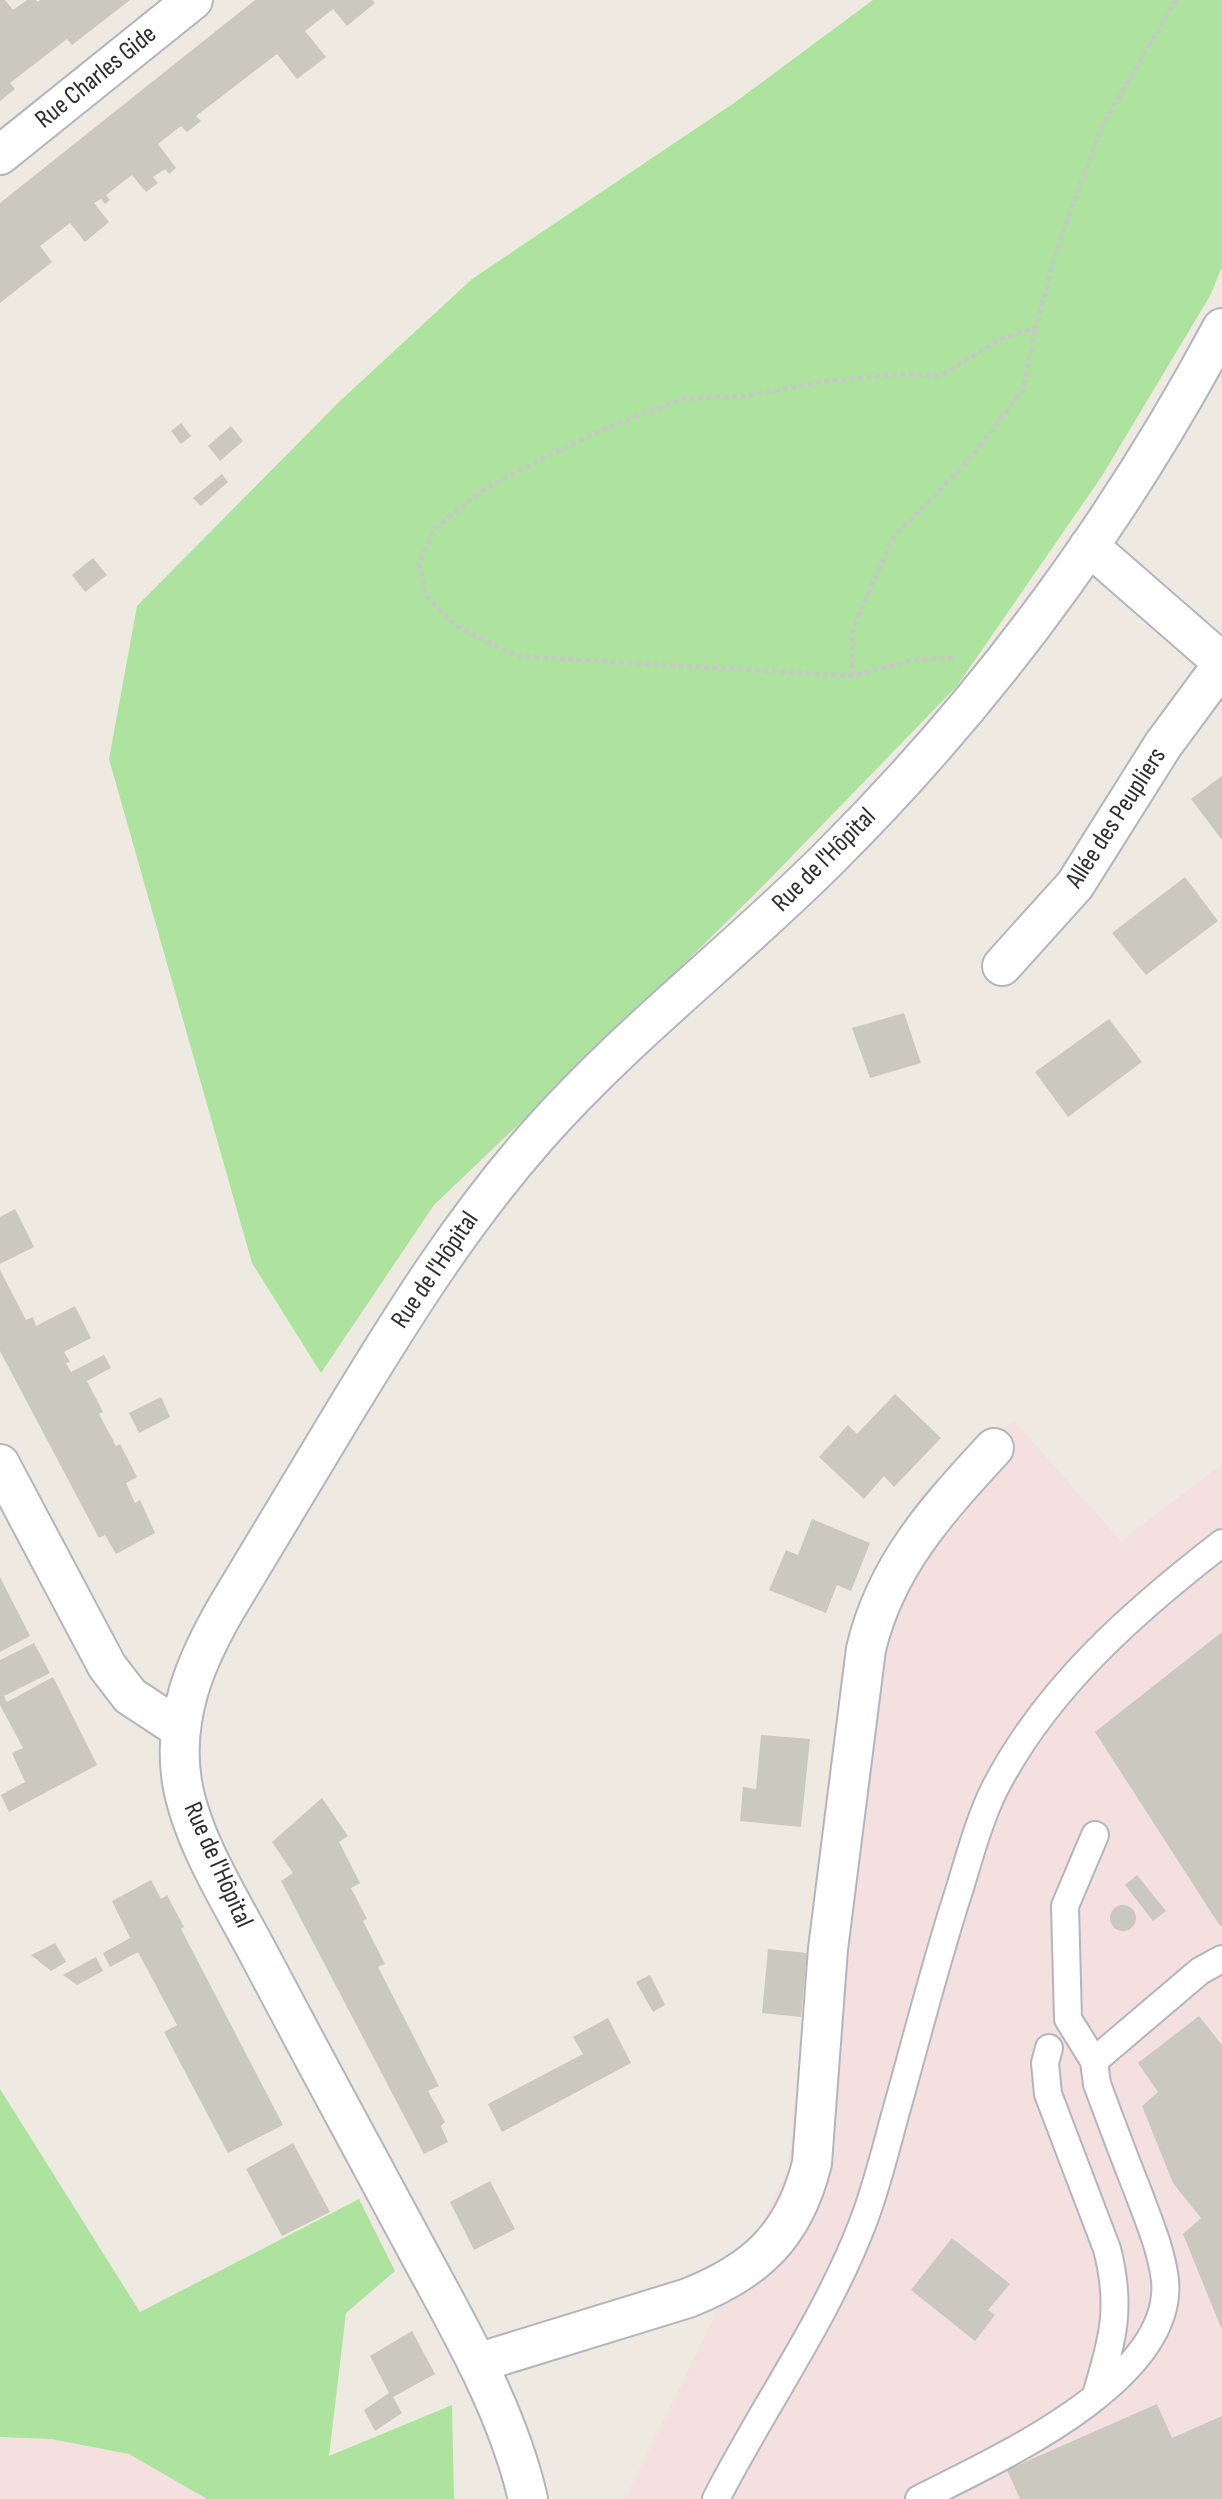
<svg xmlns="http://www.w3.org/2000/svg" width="1222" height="2499" font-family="'Sofia Sans Condensed',sans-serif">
<rect width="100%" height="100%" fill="#eeeae1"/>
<!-- medical -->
<path fill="#f4e1df" d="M1013 1420 1121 1541 1222 1464V2499H625L788 2168 852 1669 870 1577 922 1493Z
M0 2437 51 2439 129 2454 207 2499H0Z"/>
<!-- green -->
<path fill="#ade39f" d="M873 0H1222V267L1210 296 1102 476 957 686 758 891 585 1061 434 1205 321 1373 252 1263 109 759 137 606 340 401 472 279 734 103Z
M0 2089 140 2312 359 2199 395 2271 346 2313 329 2456 452 2405 454 2499H207L129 2454 51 2439 0 2437Z"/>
<!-- building -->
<path fill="#cac8bf" d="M0 0H5L13 10 27 0H36L38 2 40 0H130L72 45 67 39 10 83 15 89 0 101Z
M255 0H372L375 3 347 26 333 9 305 31 326 57 297 79 277 54 196 116 201 121 187 132 181 126 158 144 176 168 169 174 165 169 153 177 158 183 146 192 132 175 106 195 110 200 105 204 101 199 94 203 109 222 85 242 70 223 40 246 52 262 0 303V203Z
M181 423 191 436 181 444 171 431Z
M231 426 243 441 220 461 208 446Z
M222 474 228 482 201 506 193 498Z
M93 558 107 575 85 592 72 575Z
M1222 776V840L1191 799Z
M1185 877 1218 921 1146 975 1112 933Z
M904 1013 921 1063 870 1078 852 1028Z
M1109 1019 1142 1062 1068 1117 1035 1072Z
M15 1209 34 1247 0 1264V1217Z
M0 1270 26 1320 33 1317 36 1326 75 1306 91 1338 64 1352 70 1362 66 1363 71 1372 104 1355 111 1368 87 1381 103 1412 99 1414 116 1446 120 1444 137 1477 126 1483 135 1503 140 1500 155 1533 116 1554 105 1535 99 1538 0 1351Z
M895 1394 941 1438 894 1487 884 1476 864 1499 819 1457 848 1425 857 1434Z
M161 1397 170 1417 139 1433 129 1413Z
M812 1519 870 1543 851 1591 837 1585 826 1613 769 1590 786 1550 798 1555Z
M0 1577 30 1636 0 1652Z
M1222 1632V1925L1220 1926 1095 1732Z
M34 1643 50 1673 4 1696 7 1702 53 1677 97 1765 9 1812 1 1795 25 1782 12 1753 23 1748 0 1705V1660Z
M761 1735 810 1739 801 1827 740 1821 743 1787 756 1789Z
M322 1798 348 1836 339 1842 360 1883 351 1888 367 1919 363 1921 385 1964 378 1967 439 2086 428 2091 445 2122 441 2126 448 2142 424 2154 281 1881 293 1873 272 1842Z
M1137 1875 1166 1911 1153 1921 1125 1885Z
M151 1880 161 1899 167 1895 184 1927 181 1929 283 2125 228 2153 164 2032 177 2025 138 1952 110 1967 103 1953 130 1938 112 1901Z
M1110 1918a13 13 0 1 1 26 0a13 13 0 1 1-26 0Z
M55 1943 66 1962 51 1971 31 1955Z
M768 1949 807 1953 801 2017 762 2013Z
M96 1957 103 1971 77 1985 63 1975Z
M650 1975 665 2005 653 2012 636 1982Z
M1199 2016 1222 2045V2330L1183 2234 1201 2218 1173 2183 1142 2106 1158 2092 1138 2063Z
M608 2018 631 2063 502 2132 488 2104 583 2054 573 2037Z
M293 2143 330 2212 282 2236 246 2169Z
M490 2181 515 2229 474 2250 450 2202Z
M952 2238 1010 2284 988 2310 995 2315 975 2341 911 2290Z
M412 2331 435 2374 393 2397 402 2413 375 2431 364 2410 389 2393 370 2356Z
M1157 2404 1172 2438 1222 2416V2499H1020L1007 2470Z"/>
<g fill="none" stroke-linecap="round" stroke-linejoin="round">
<!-- service casing -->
<g stroke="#b4b4c0" stroke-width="30">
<path id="service" d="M1049 2048 1045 2063 1048 2094 1107 2249C1122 2306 1113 2340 1096 2395
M1094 2061 1200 1971 1222 1959
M716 2499C763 2407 825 2321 862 2225 877 2187 886 2147 897 2108 917 2037 935 1965 958 1894 969 1859 978 1823 994 1790 1046 1688 1133 1612 1222 1543
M919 2499C994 2461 1175 2381 1165 2280 1161 2248 1148 2219 1137 2189 1123 2154 1110 2119 1097 2084L1094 2061 1068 2019 1065 1906 1095 1835"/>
</g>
<!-- minor casing -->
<g stroke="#b4b4c0" stroke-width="42">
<path id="minor" d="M0 155 193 0
M1089 546 1222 662
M1002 966 1075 885 1163 745 1222 665
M0 1464 107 1666 130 1696 180 1729
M477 2363 688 2298C756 2271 794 2236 812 2163L828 1949 866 1649C886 1565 937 1510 994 1448"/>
</g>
<!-- tertiary casing -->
<g stroke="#b4b4c0" stroke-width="42">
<path id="tertiary" d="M528 2499C507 2408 458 2326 414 2244 363 2150 312 2055 262 1960 234 1906 192 1842 182 1782 172 1717 195 1662 227 1607 266 1542 306 1476 345 1411 404 1314 462 1221 537 1136 626 1035 733 954 828 859 985 703 1118 523 1222 328"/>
</g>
<!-- path -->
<path stroke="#c8c8c8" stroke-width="4.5" stroke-dasharray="5 3.5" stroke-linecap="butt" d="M953 658 916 659 852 676 516 656 455 625 426 596 419 564 434 529 483 490 551 454 616 424 682 399 746 396 826 381 907 374 940 376 997 341 1036 327 1056 250 1103 124 1176 0
M852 676 853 628 893 538 965 464 1022 392 1036 328"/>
<!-- service -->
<use href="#service" stroke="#fff" stroke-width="26"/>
<!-- minor -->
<use href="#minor" stroke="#fff" stroke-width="38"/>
<!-- tertiary -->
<use href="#tertiary" stroke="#fff" stroke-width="38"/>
</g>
<g text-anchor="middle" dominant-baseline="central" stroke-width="5" stroke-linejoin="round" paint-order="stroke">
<!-- street labels -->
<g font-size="26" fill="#2d2d2d" stroke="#fff">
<text transform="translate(96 77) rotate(-39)">Rue Charles Gide</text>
<text transform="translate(1116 818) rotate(-57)">Allée des Peupliers</text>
<text transform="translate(824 860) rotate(-45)">Rue de l'Hôpital</text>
<text transform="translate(435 1270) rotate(-56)">Rue de l'Hôpital</text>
<text transform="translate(218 1865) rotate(66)">Rue de l'Hôpital</text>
</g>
</g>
</svg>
